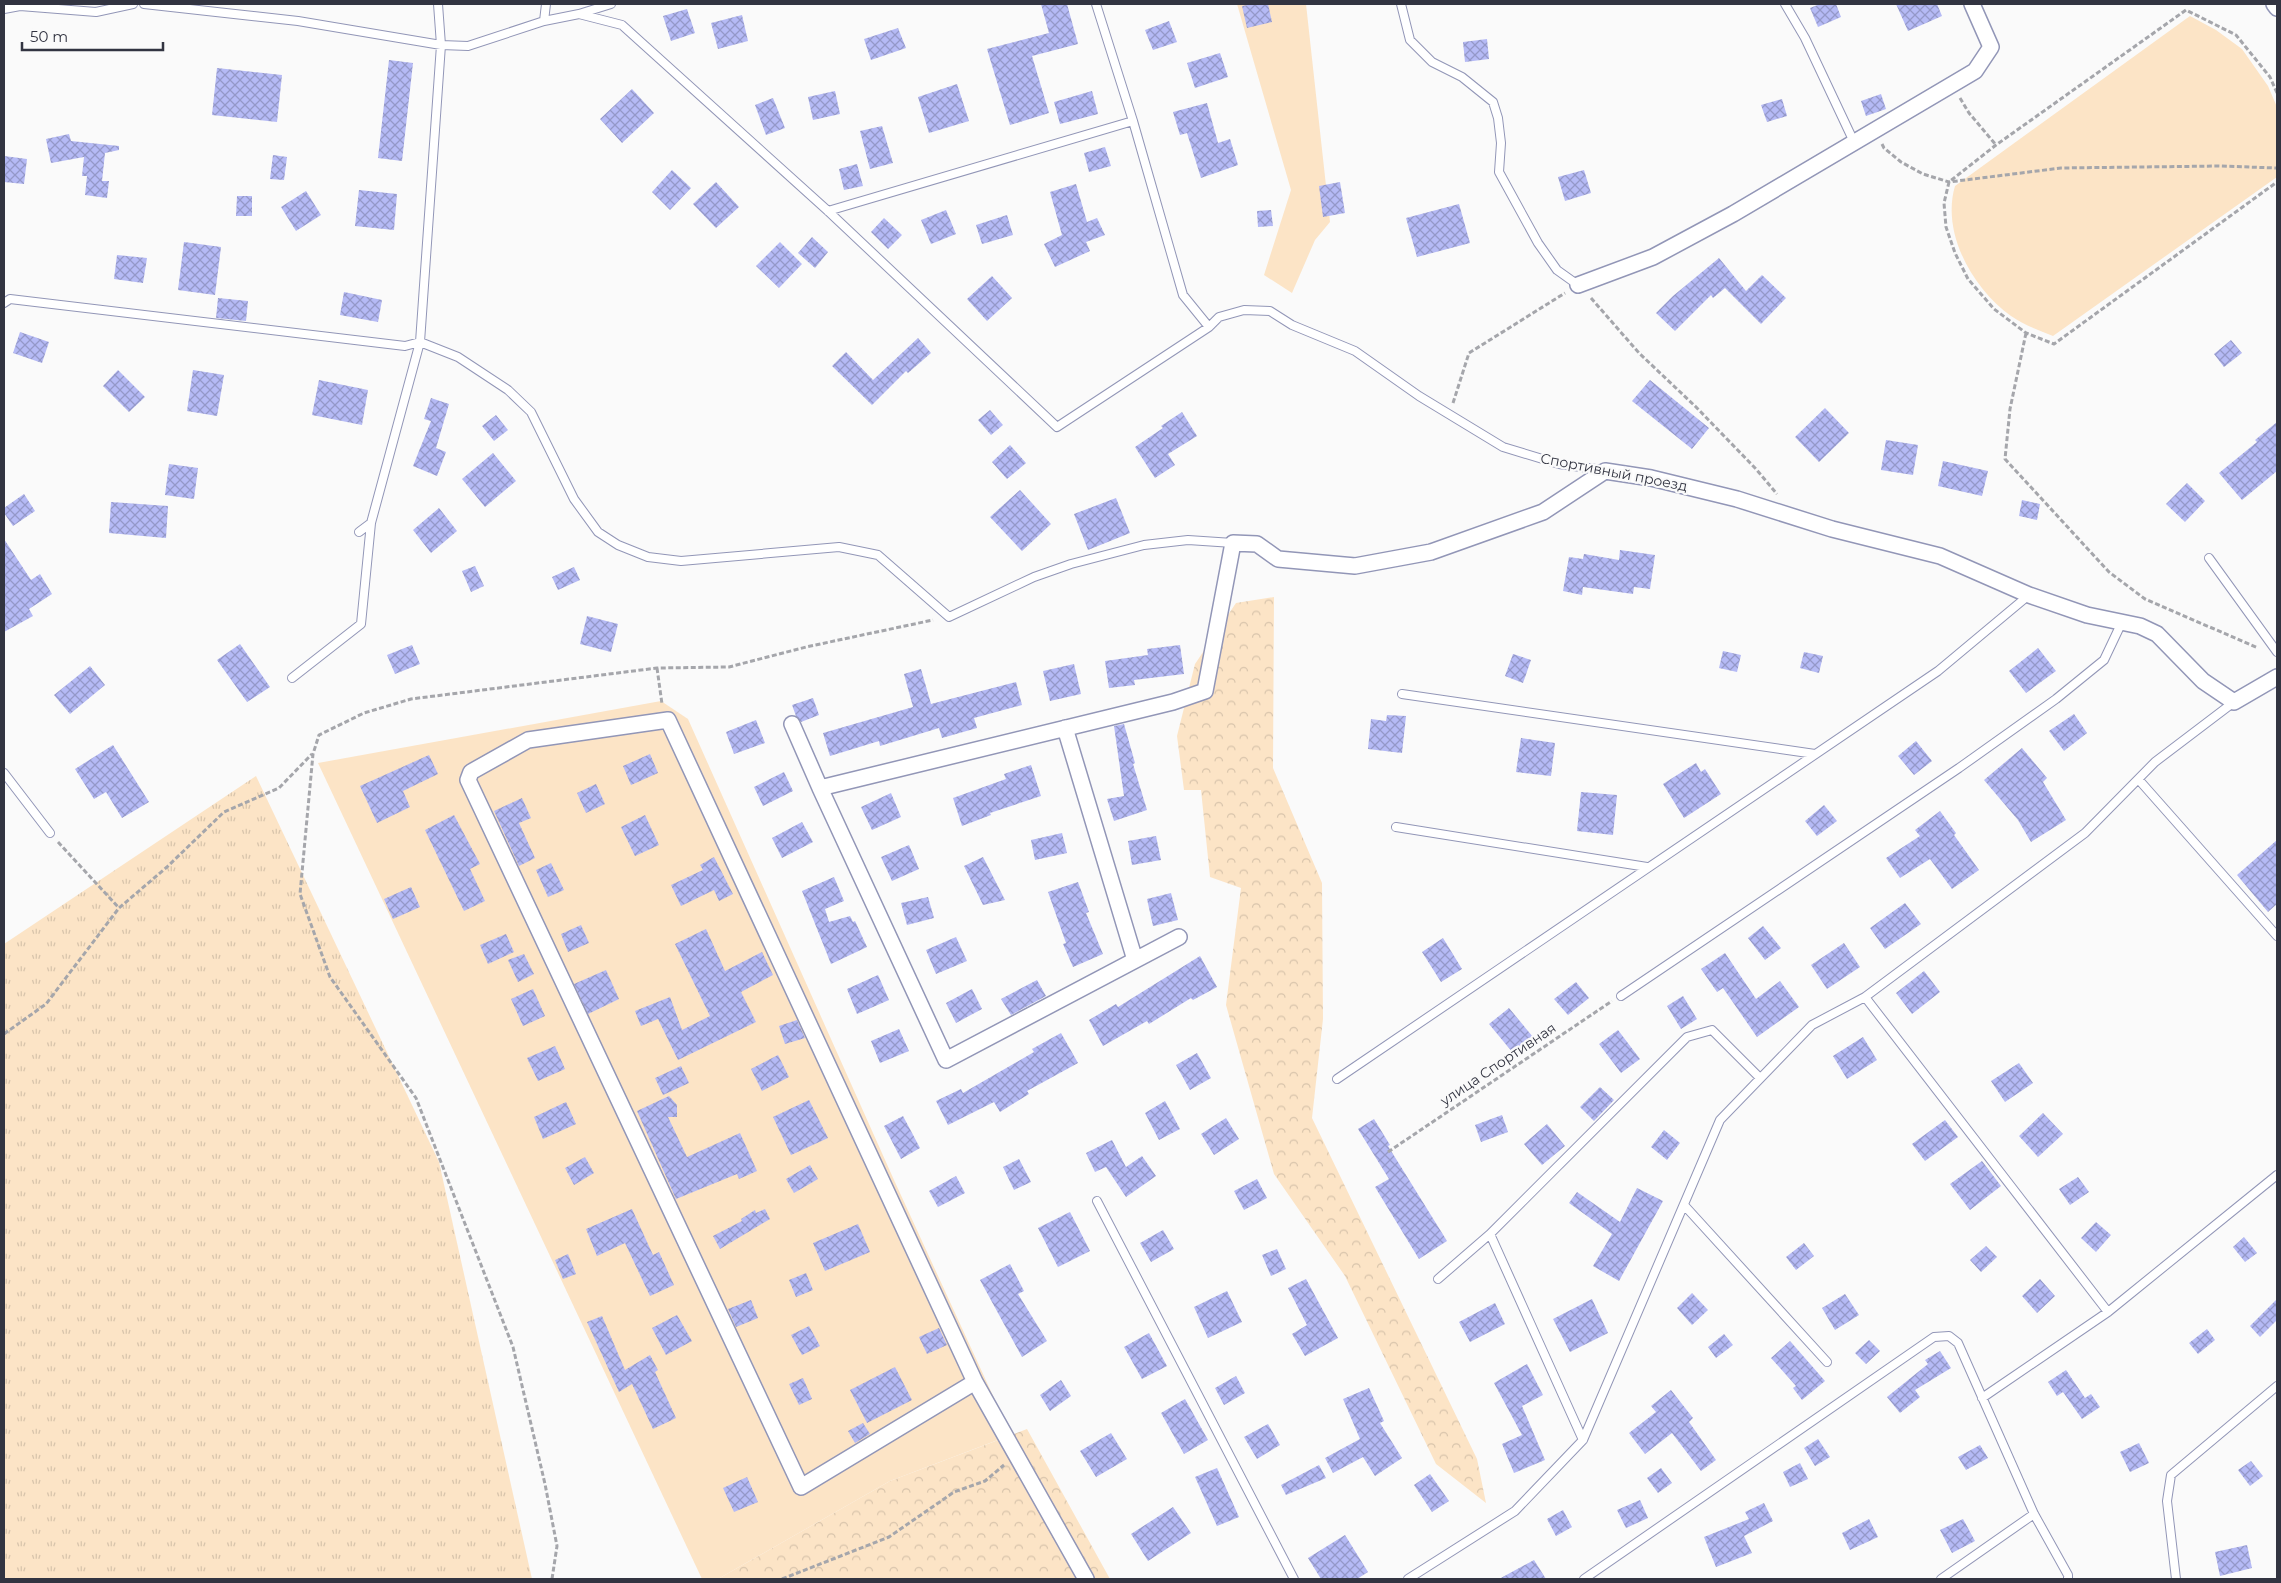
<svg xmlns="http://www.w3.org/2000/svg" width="2281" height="1583" font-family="Montserrat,sans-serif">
<defs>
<pattern id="grass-tufts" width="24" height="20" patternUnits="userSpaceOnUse" patternTransform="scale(1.25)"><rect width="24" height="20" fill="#fce4c6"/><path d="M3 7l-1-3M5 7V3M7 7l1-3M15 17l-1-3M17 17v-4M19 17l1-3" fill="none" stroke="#d8c4ab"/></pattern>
<pattern id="forest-crowns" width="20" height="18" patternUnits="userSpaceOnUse" patternTransform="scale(1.25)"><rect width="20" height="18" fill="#fce4c6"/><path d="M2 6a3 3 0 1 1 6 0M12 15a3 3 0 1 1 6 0" fill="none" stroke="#d8c4ab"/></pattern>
<pattern id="building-cross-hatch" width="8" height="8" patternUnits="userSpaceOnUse" patternTransform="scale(1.25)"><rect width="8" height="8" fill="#b5baf5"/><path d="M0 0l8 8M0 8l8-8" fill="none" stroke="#9498c8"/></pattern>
</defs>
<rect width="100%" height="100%" fill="#fafafa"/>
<!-- grass -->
<path fill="url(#grass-tufts)" d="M256 776 439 1162 532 1579H4V944Z"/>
<!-- forest -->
<path fill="url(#forest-crowns)" d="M1274 597 1273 768 1322 883 1323 1019 1312 1118 1477 1459 1486 1503 1436 1464 1345 1276 1274 1174 1226 1005 1241 888 1210 877 1201 790H1184L1177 736 1195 664 1236 603Z
M1027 1429 1110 1579H718L890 1481Z"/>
<!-- garden -->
<path fill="#fce4c6" d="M1237 4H1306L1330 222 1315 240 1292 293 1264 275 1291 190Z
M2190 16 2216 30 2242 49 2268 86 2277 107V177L2053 336C2038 330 2024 325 2011 316 1973 289 1941 233 1955 186Z
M661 701 688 719 894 1180 1011 1435 890 1481 718 1579H702L318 763Z"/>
<!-- building -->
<path fill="url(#building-cross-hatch)" d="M1041 4H1067L1078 44 1032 56 1049 113 1010 125 987 49 1049 33Z
M1253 4H1268L1272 22 1247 28 1242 6Z
M1820 4H1836L1841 17 1818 27 1810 8Z
M1896 4H1937L1942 16 1908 31Z
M687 9 695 33 671 41 663 16Z
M742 15 748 41 718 49 711 23Z
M1169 21 1177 42 1153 50 1145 30Z
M898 28 906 48 871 60 864 39Z
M1487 39 1489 59 1465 62 1463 42Z
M1220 53 1228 77 1195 88 1187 63Z
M389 60 413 63 402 161 378 158Z
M217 68 282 75 277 122 212 115Z
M957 84 969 121 929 133 918 97Z
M632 89 654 113 622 143 600 119Z
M835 91 840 114 813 120 808 97Z
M1092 91 1098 114 1060 124 1054 102Z
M1881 94 1886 109 1866 116 1861 101Z
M773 98 785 128 766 135 755 105Z
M1782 99 1787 116 1767 122 1761 105Z
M1207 103 1218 143 1230 139 1238 165 1201 178 1187 133 1180 135 1173 112Z
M882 126 893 163 870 169 860 131Z
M69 134 71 141 119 146V150L105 153 102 181H109L107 198 85 195 87 176H82L84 157 51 163 46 139Z
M1105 147 1111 166 1089 172 1084 153Z
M273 155 287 157 284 180 270 179Z
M4 156 27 159 24 184 4 182Z
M857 164 863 186 844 190 839 169Z
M672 170 691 188 670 210 652 192Z
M1584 170 1591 193 1565 201 1558 177Z
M716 182 739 207 716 228 693 204Z
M1340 182 1345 213 1323 217 1319 186Z
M1076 184 1087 222 1097 218 1105 235 1086 242 1090 251 1055 267 1044 244 1062 235 1050 192Z
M359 190 397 194 394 230 355 226Z
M306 191 321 215 296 231 281 207Z
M237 196H252V216H236Z
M1459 204 1470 243 1417 257 1406 218Z
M946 210 956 234 931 244 921 220Z
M1271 210 1273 226 1258 227 1257 211Z
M1007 215 1013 235 982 244 976 225Z
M884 218 902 235 888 249 871 232Z
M812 237 828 252 815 268 798 253Z
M184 242 221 247 215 295 178 290Z
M780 242 802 264 779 288 756 266Z
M117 255 147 258 143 283 114 279Z
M1719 258 1746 291 1762 275 1786 298 1761 324 1725 288 1713 298 1711 295 1675 331 1656 313 1673 296Z
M992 276 1012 298 987 321 967 299Z
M344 292 382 300 378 322 340 315Z
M218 298 248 301 246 321 216 318Z
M20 332 49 342 42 363 13 353Z
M918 338 931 353 908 373 906 371 872 405 832 366 846 352 873 380Z
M2231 340 2242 353 2224 367 2214 354Z
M118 370 145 397 129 412 103 386Z
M193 370 224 375 217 416 187 411Z
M319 380 368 390 362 425 312 415Z
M1650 380 1709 428 1692 449 1632 401Z
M431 398 449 404 436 448 446 452 437 476 413 466 431 421 424 419Z
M1825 408 1849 433 1819 462 1795 437Z
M990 410 1003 425 991 435 978 420Z
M1182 412 1197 436 1168 454 1175 465 1155 478 1135 447 1163 428 1161 426Z
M496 415 508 430 494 441 482 426Z
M2277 422V471L2242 500 2219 473 2257 442 2255 440Z
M1886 440 1918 445 1913 475 1881 470Z
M1010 445 1026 463 1007 479 992 462Z
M493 453 516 481 485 507 462 479Z
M1943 461 1988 471 1982 496 1938 486Z
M169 464 198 468 194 499 165 495Z
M2187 483 2205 501 2185 522 2166 504Z
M1020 490 1051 524 1022 551 990 517Z
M24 494 35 511 13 526 4 513V508Z
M1116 498 1130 533 1088 550 1074 514Z
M2022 500 2040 504 2037 520 2019 516Z
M111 502 168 506 166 538 109 533Z
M439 508 457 531 431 553 413 530Z
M4 539 31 580 40 574 52 594 29 609 33 616 4 632Z
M1620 550 1655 555 1650 589 1634 587 1633 594 1583 587 1582 595 1563 591 1569 557 1583 559 1584 554 1619 560Z
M475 566 484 586 471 592 462 571Z
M574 567 580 580 558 590 552 577Z
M587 616 618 624 611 652 580 644Z
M240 644 270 687 247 702 217 660Z
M412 645 420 664 395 674 387 655Z
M1180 645 1184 674 1134 680 1135 685 1109 688 1105 661 1148 655 1147 649Z
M2038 648 2056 671 2026 693 2009 671Z
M1723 651 1741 655 1737 672 1719 668Z
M1804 652 1823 656 1819 673 1800 668Z
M1513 654 1531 660 1523 683 1505 676Z
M1074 664 1081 694 1050 701 1043 671Z
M90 666 105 685 70 714 54 695Z
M921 669 931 704 1016 682 1022 705 974 718 977 728 942 738 939 728 880 746 879 741 830 756 823 733 913 707 904 674Z
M813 698 819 715 801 722 796 716 792 705Z
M2074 714 2087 733 2064 751 2049 731Z
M1387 715 1406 716 1402 753 1368 749 1371 719 1386 721Z
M756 720 765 743 734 754 726 732Z
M1124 724 1135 763 1133 764 1147 810 1114 821 1107 799 1124 796 1114 726Z
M1521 738 1555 743 1551 776 1516 772Z
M1916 741 1932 761 1914 775 1898 756Z
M113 745 149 802 122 818 106 792 94 799 75 769Z
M2022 748 2047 778 2043 782 2066 820 2031 842 2018 820 1984 780Z
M650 754 658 773 631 785 623 766Z
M429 755 438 774 403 791 410 807 377 823 360 786Z
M1696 763 1701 772 1705 769 1721 794 1684 818 1663 784Z
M1031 765 1041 796 990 813 991 815 962 826 953 798 1006 779 1004 774Z
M784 772 793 791 763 806 754 787Z
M596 784 605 804 586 813 577 793Z
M1581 792 1617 795 1613 835 1577 831Z
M891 793 901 817 872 830 861 807Z
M522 798 531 818 519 823 535 858 519 866 494 811Z
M1824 805 1837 821 1817 836 1805 821Z
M1940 811 1956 833 1954 835 1979 870 1952 889 1930 859 1900 878 1886 858 1920 836 1915 830Z
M454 815 480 864 470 869 485 901 464 911 425 830Z
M645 815 659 845 635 856 621 827Z
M802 822 813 842 782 858 772 838Z
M1062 833 1067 853 1035 860 1031 840Z
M1156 836 1161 860 1132 865 1128 841Z
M2277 840V904L2268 912 2237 875Z
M909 845 919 869 892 881 881 857Z
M714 857 733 894 719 901 714 890 681 906 671 885 703 870 700 865Z
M983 857 1005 900 983 905 964 866Z
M551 863 564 890 548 897 536 870Z
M834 877 844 901 825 909 829 922 850 916 853 922 855 921 867 947 831 964 802 891Z
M1078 882 1089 912 1086 913 1103 954 1073 967 1063 944 1066 943 1048 892Z
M411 887 420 907 393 919 384 899Z
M1171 893 1178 920 1153 926 1147 899Z
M928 897 934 918 907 925 901 903Z
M1905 903 1921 924 1885 949 1870 928Z
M581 925 589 943 568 952 561 934Z
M1763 926 1781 948 1765 960 1748 938Z
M706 929 725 971 762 952 773 975 741 992 756 1022 678 1060 658 1019 641 1026 635 1011 670 997 682 1030 710 1016 675 944Z
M506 934 514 952 488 964 480 945Z
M956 937 967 961 936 974 926 950Z
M1443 938 1462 969 1441 982 1422 952Z
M1844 943 1860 967 1827 989 1811 965Z
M1725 953 1756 999 1780 981 1799 1007 1757 1037 1723 988 1717 992 1701 969Z
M524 954 534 974 518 982 508 960Z
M1200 956 1217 987 1193 1000 1191 998 1149 1024 1147 1021 1103 1046 1089 1020 1116 1004 1118 1007Z
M606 970 619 999 588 1014 574 984Z
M1924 971 1940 992 1912 1014 1896 993Z
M878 975 889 1000 857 1014 847 989Z
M1037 980 1046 996 1011 1015 1001 999Z
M1576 982 1589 998 1568 1015 1554 999Z
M533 989 545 1016 523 1026 511 999Z
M972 989 982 1009 956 1023 946 1003Z
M1683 996 1697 1019 1681 1029 1667 1006Z
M1509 1008 1533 1037 1513 1053 1489 1024Z
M797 1020 805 1038 785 1044 779 1026Z
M899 1029 909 1051 880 1063 871 1041Z
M1618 1030 1640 1059 1621 1073 1599 1044Z
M1061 1033 1078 1063 1027 1091 1029 1094 1000 1112 994 1102 948 1125 936 1101 961 1089 963 1093 1034 1052 1032 1049Z
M1863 1037 1877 1060 1847 1079 1833 1056Z
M555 1046 565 1069 538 1081 527 1058Z
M1197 1053 1211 1078 1190 1090 1176 1065Z
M778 1055 789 1077 762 1091 751 1069Z
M2019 1063 2033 1083 2005 1102 1991 1081Z
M681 1066 689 1083 663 1095 655 1078Z
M1600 1087 1614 1100 1594 1121 1580 1107Z
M669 1096 677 1105V1117H668L687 1157 740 1133 757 1171 739 1179 737 1174 676 1199 637 1111Z
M809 1100 828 1138 791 1155 773 1117Z
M1165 1101 1180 1129 1159 1140 1145 1113Z
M566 1102 576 1124 543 1139 534 1117Z
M2043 1113 2063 1134 2038 1157 2019 1136Z
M1502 1115 1508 1132 1481 1142 1475 1125Z
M903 1116 920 1148 901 1159 884 1126Z
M1226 1118 1239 1139 1214 1155 1201 1134Z
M1374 1119 1390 1145 1388 1146 1447 1241 1419 1259 1375 1187 1389 1179 1358 1129Z
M1945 1120 1958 1137 1925 1161 1912 1144Z
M1547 1124 1565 1146 1542 1165 1524 1144Z
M1664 1130 1680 1143 1667 1160 1651 1147Z
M1112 1140 1126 1167 1142 1156 1156 1176 1126 1197 1106 1167 1095 1172 1086 1153Z
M585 1157 594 1173 574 1185 565 1168Z
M1019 1159 1031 1182 1014 1190 1003 1167Z
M1982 1161 2001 1186 1970 1210 1950 1184Z
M810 1165 818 1179 794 1193 786 1179Z
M956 1176 965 1193 938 1207 929 1191Z
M2078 1177 2089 1192 2070 1205 2059 1189Z
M1257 1179 1267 1198 1244 1210 1234 1191Z
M1637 1188 1663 1201 1619 1281 1593 1266 1612 1234 1569 1203 1577 1192 1620 1222Z
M632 1209 653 1255 659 1252 674 1285 650 1296 625 1243 597 1256 586 1229Z
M765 1209 770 1219 720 1249 713 1236 742 1221 741 1219 755 1210 756 1213Z
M1070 1212 1090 1251 1058 1267 1038 1228Z
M2096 1222 2111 1235 2096 1252 2081 1238Z
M858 1224 870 1252 825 1271 813 1243Z
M1163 1230 1174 1249 1151 1262 1140 1243Z
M2244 1237 2257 1253 2245 1262 2233 1247Z
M1804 1243 1814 1256 1796 1270 1786 1257Z
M1986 1246 1997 1257 1981 1272 1970 1260Z
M1277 1249 1286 1269 1271 1276 1262 1255Z
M568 1254 576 1274 563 1279 555 1260Z
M1010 1264 1024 1291 1018 1294 1047 1341 1022 1357 980 1280Z
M806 1273 813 1290 796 1297 789 1280Z
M1306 1279 1338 1338 1305 1356 1292 1334 1307 1325 1288 1288Z
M2040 1279 2055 1296 2037 1313 2022 1296Z
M1227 1291 1242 1322 1208 1338 1194 1307Z
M1692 1293 1708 1310 1692 1325 1677 1308Z
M1845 1294 1859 1315 1835 1330 1822 1308Z
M1592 1299 1608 1333 1570 1352 1553 1319Z
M2277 1299V1320L2260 1337 2250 1326Z
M751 1300 758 1318 736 1327 728 1309Z
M1495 1303 1505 1324 1470 1342 1459 1322Z
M677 1315 692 1341 666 1355 652 1328Z
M602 1316 625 1370 650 1355 658 1370 655 1372 676 1418 653 1429 632 1384 619 1392 587 1322Z
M809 1326 820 1346 802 1355 791 1335Z
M939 1328 947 1345 927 1354 919 1337Z
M2207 1329 2215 1340 2198 1354 2189 1343Z
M1149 1333 1167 1366 1142 1379 1124 1347Z
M1724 1334 1733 1345 1716 1358 1708 1347Z
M1869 1340 1880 1351 1866 1364 1855 1353Z
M1790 1341 1825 1381 1802 1400 1793 1388 1796 1386 1771 1358Z
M1940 1351 1951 1368 1915 1390 1920 1397 1900 1413 1887 1397 1928 1364 1925 1360Z
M1527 1364 1543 1395 1522 1406 1545 1460 1514 1473 1502 1444 1522 1435 1494 1383Z
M895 1367 912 1400 867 1423 850 1390Z
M2066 1370 2085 1398 2091 1394 2100 1407 2082 1419 2063 1392 2057 1396 2048 1382Z
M1236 1376 1245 1393 1224 1405 1215 1388Z
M803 1378 812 1399 799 1405 789 1384Z
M1061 1380 1071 1396 1050 1411 1040 1395Z
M1369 1388 1384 1421 1380 1423 1402 1458 1375 1476 1363 1457 1333 1473 1325 1458 1360 1439 1343 1399Z
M1671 1390 1693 1418 1689 1422 1716 1460 1701 1471 1672 1433 1645 1454 1629 1433 1656 1412 1651 1406Z
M1185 1399 1208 1440 1184 1454 1161 1413Z
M863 1423 870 1434 855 1443 848 1431Z
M1268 1424 1280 1445 1257 1459 1244 1437Z
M1111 1433 1127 1459 1096 1477 1080 1451Z
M1818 1439 1830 1457 1815 1466 1804 1448Z
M2139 1443 2149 1463 2130 1472 2120 1452Z
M1980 1445 1988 1458 1966 1470 1958 1457Z
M2251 1461 2263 1476 2250 1486 2238 1470Z
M1800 1463 1808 1479 1790 1487 1783 1472Z
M1319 1465 1326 1478 1286 1495 1281 1485Z
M1217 1468 1239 1517 1217 1526 1195 1477Z
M1661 1468 1672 1483 1658 1493 1647 1478Z
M1430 1474 1449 1501 1432 1512 1414 1485Z
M747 1477 758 1502 734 1512 723 1488Z
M1640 1500 1648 1518 1626 1528 1617 1510Z
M1764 1503 1773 1521 1744 1536 1752 1553 1716 1567 1704 1537 1749 1519 1745 1512Z
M1173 1507 1191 1533 1148 1561 1131 1534Z
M1563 1510 1572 1527 1556 1536 1547 1519Z
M1869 1519 1878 1537 1850 1550 1842 1533Z
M1963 1519 1975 1541 1952 1553 1940 1530Z
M1345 1535 1368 1572 1357 1579H1321L1308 1558Z
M2247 1545 2252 1568 2220 1576 2215 1552Z
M1534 1560 1546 1579H1499Z"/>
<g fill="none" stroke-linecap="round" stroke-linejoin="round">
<!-- lane casing -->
<g stroke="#9296b7" stroke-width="10">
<path id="lane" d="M144 4 298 21 441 45 468 46 544 21 579 14 622 25 828 211 1057 427 1209 327 1219 317 1244 310 1270 311 1292 325 1355 351 1419 396 1503 447 1559 464 1603 470
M438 4 441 45 420 342 458 357 508 390 531 412 574 499 598 532 618 545 648 557 681 561 839 547 878 555 949 617 1034 577 1071 564 1144 545 1188 540 1233 543
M1096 4 1133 121 1183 295 1209 327
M1401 4 1410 40 1432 62 1462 77 1493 102 1498 118 1501 143 1499 172 1538 243 1557 270 1578 285
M1785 4 1805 38 1854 142
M4 9 20 6 96 12 133 4
M579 14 611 4
M544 21 546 4
M828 211 1133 121
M4 303 10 299 405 346 420 342
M359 532 371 523 420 342
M2209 558 2277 652
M292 678 361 624 371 523
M1402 694 1815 754
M4 773 50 833
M2139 780 2277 936
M1396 827 1647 867
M1621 996 1959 768 2056 699 2104 660 2122 622
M1865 997 2108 1312
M1337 1079 1938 671 2029 595
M1097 1201 1294 1579
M1684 1205 1827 1362
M1490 1234 1687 1037 1712 1030 1760 1078
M1438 1279 1490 1234 1583 1440
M1982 1398 2108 1312 2277 1175
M1408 1579 1515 1511 1583 1440 1720 1120 1812 1025 1865 997 2085 833 2155 762 2234 702
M1584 1579 1934 1337 1949 1336 1958 1343 2034 1514 2068 1575V1579
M1941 1579 2034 1514
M2176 1579 2167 1501 2171 1475 2277 1386"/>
</g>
<!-- street casing -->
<g stroke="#9296b7" stroke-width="18">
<path id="street" d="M2274 4 2277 8
M1578 285 1653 257 1733 214 1975 71 1991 47 1972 4
M792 724 820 788
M1065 728 1135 960
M1179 937 946 1060 820 788 1173 702 1205 691 1233 543 1257 544 1278 559 1355 566 1431 552 1543 512 1605 471 1651 478 1737 499 1832 529 1940 556 2029 595 2087 615 2140 626 2157 634 2203 681 2234 702 2277 677
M975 1382 801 1487 468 780 471 772 528 740 668 720 975 1382 1086 1579"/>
</g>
<!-- path -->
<path stroke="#a5a6ab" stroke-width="3" stroke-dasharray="5 2.5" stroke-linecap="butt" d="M2277 93 2270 77 2236 35 2186 10 1996 145 1949 182 1944 203 1946 227 1955 253 1968 279 1994 309 2026 333 2054 344 2277 182
M1960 98 1969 113 1996 145
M1882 144 1884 148 1901 162 1923 174 1949 182 2061 168 2219 166 2277 168
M1591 298 1639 353 1696 407 1756 469 1777 494
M2026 333 2010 409 2005 459 2109 572 2145 599 2258 648
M1453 403 1469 353 1565 293
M657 668 662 704
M58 842 119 908 167 867 224 812 279 788 312 754
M4 1034 46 1004 119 908
M1388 1152 1612 1001
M552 1579 557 1546 545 1484 513 1347 416 1098 330 977 300 894 313 754 319 735 364 713 411 699 657 668 729 667 806 647 933 620
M782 1579 889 1537 954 1492 985 1481 1004 1465"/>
<!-- lane -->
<use href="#lane" stroke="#fff" stroke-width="8"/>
<!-- street -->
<use href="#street" stroke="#fff" stroke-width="15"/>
</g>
<g text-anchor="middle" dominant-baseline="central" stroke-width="4.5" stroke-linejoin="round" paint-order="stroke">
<!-- street labels -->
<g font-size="14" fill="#323441" stroke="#fafafa">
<text transform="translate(1614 472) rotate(11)">Спортивный проезд</text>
<text transform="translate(1498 1064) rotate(-34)">улица Спортивная</text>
</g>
</g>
<!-- border -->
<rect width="2281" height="1583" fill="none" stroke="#323441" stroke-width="10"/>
<!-- scale -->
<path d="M22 42v8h141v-8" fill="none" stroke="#323441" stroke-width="2.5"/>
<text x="30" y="42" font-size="15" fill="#323441" stroke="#fafafa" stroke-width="4" paint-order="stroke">50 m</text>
</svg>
